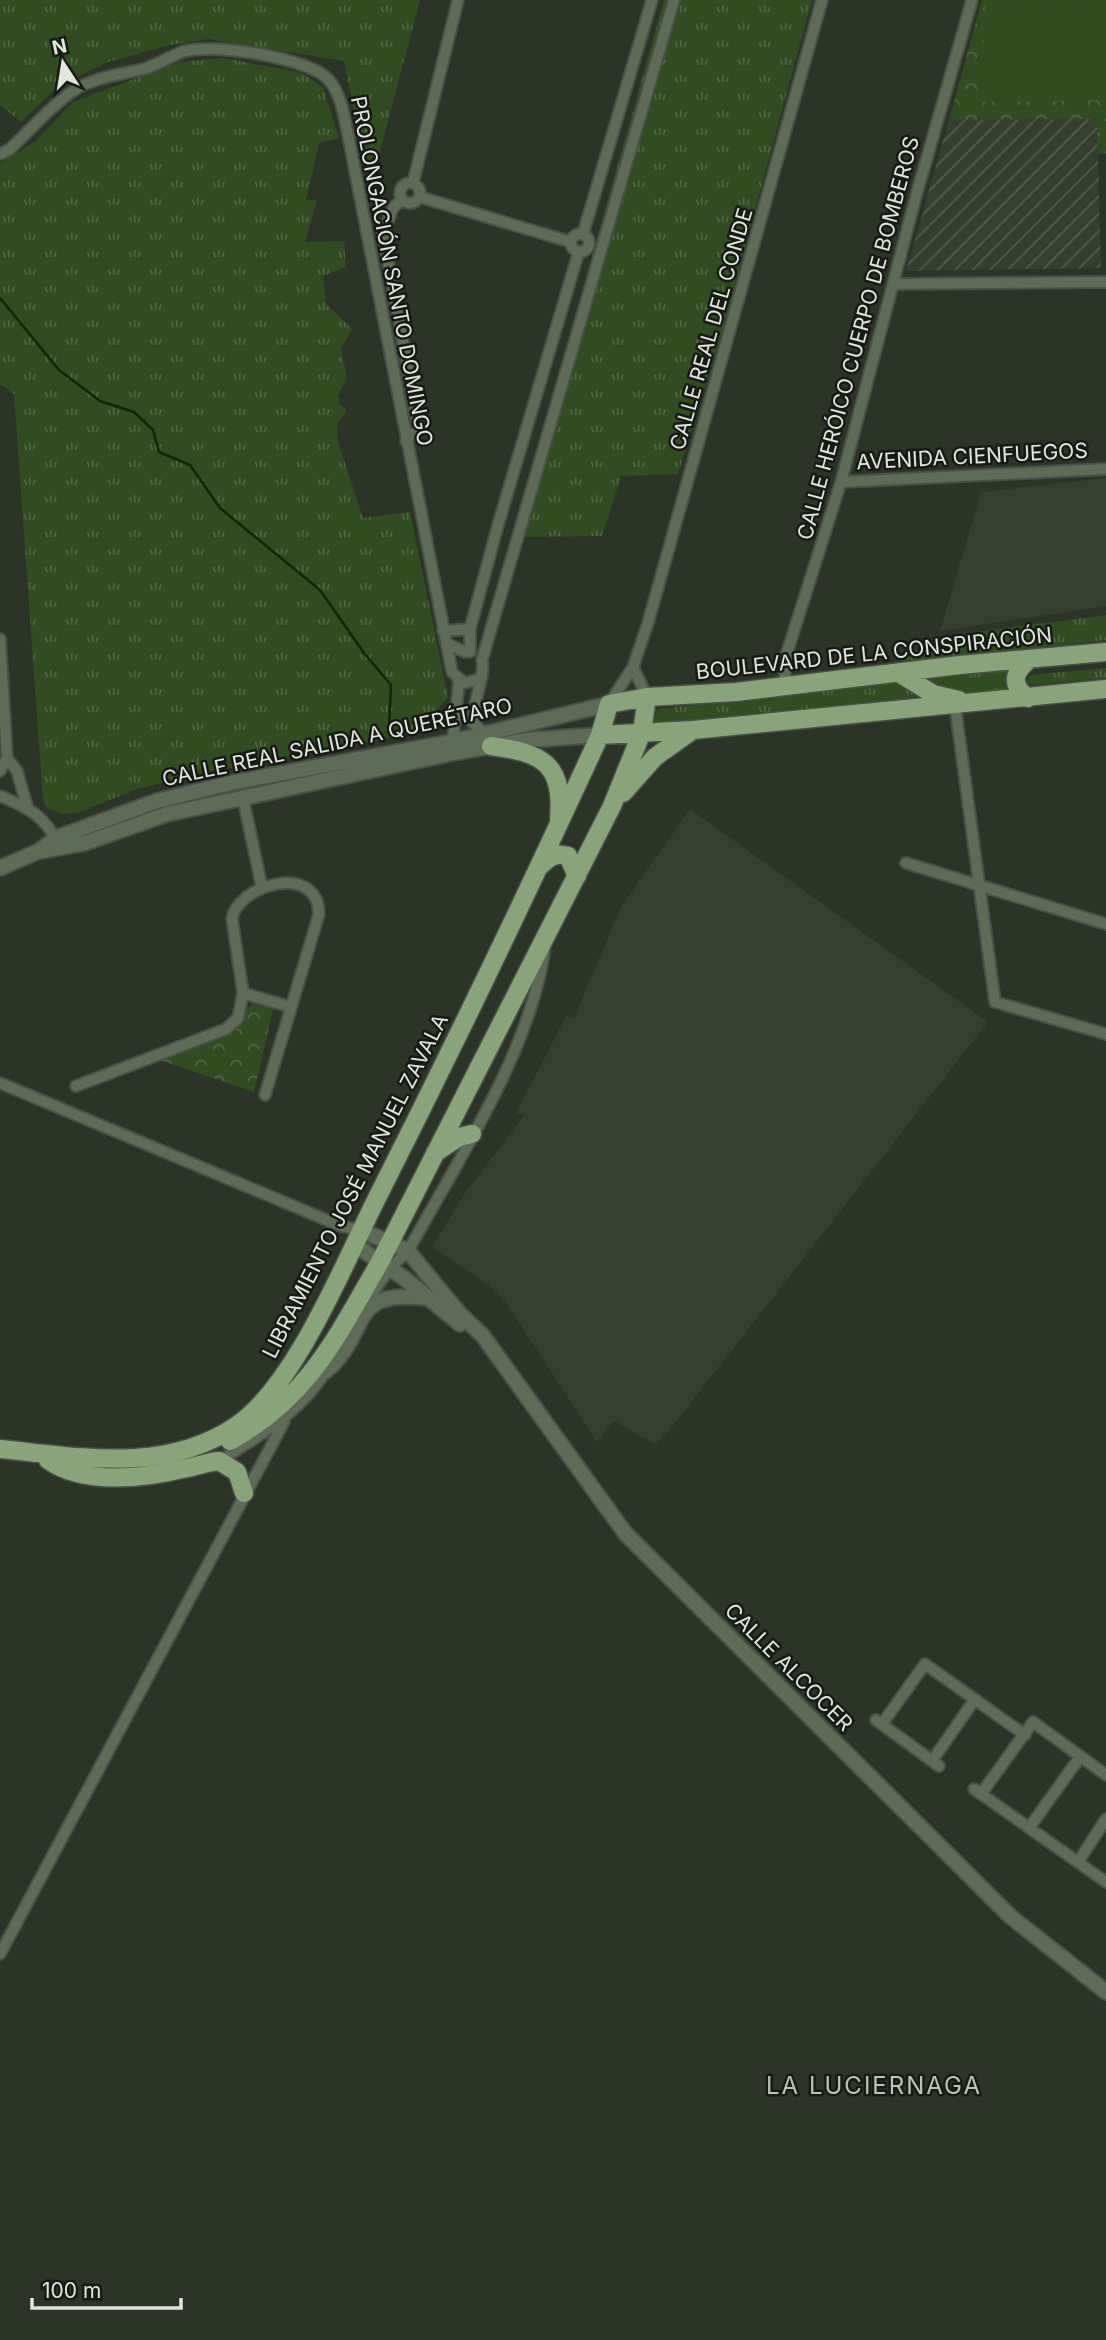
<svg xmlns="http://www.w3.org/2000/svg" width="1106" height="2340" font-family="Inter,sans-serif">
<defs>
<pattern id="industrial-furrows" width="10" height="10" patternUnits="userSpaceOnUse" patternTransform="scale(1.75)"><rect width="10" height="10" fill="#353f2f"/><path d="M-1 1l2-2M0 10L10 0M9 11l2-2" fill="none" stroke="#525b4d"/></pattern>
<pattern id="grass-tufts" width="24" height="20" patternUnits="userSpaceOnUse" patternTransform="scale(1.75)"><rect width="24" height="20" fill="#314c21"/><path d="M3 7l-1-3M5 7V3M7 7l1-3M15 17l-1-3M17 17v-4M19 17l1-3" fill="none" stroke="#4f6641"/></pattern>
<pattern id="park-crowns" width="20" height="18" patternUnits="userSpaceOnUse" patternTransform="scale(1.75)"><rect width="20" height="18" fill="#314c21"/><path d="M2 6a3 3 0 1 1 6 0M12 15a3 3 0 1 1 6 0" fill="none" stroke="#4f6641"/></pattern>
</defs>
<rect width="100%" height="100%" fill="#2c3428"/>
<!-- built -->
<path fill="#353f2f" d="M1106 478V606L940 631 981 492Z
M690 809 988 1022 672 1427 655 1444 614 1421 597 1442 506 1303 486 1283 432 1247 465 1193 525 1114 516 1113 566 1016 574 1017 621 907Z"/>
<!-- industrial -->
<path fill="url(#industrial-furrows)" d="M1097 119 1101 268 906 271 949 120Z"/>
<!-- grass -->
<path fill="url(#grass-tufts)" d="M0 0H420L370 189 344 61 209 39 170 45 108 62 58 86 21 122 0 105Z
M664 0H812L720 339 678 474 621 476 602 536 513 537Z
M223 58 302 73 323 87 339 138 319 143 306 200H317L305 242 344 241 346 267 323 276 326 304 352 329 341 349 347 378 338 395 340 404 347 410 337 424 338 442 363 518 410 512 448 697 419 732 199 774 137 789 80 812 62 814 46 807 43 800 14 394 0 384V163L36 141 73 102 179 62Z
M1106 615V640L907 663 898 660 896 655 931 647 946 637 959 634Z
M1106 668V678L1031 685 1027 682 1030 675Z
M1015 669 1016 693 948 692 916 681Z
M904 682 916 696 925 700 653 727 657 709Z"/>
<!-- park -->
<path fill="url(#park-crowns)" d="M982 0H1106V154H1098L1097 119 949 120Z
M255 1001 274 1006 254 1092 159 1060 219 1036Z"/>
<!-- pitch -->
<path fill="#314c21" d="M1106 0V100L982 102 985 1Z"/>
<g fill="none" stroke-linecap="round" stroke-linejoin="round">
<!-- stream -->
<path stroke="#0f2800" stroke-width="2.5" d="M0 298 59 370 100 401 134 412 153 430 159 452 190 465 220 508 320 590 364 653 391 685 389 726"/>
<!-- minor casing -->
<g stroke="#495045" stroke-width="14">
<path id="minor" d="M0 154 10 149C30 130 50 107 73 91 94 77 119 75 143 69 157 65 169 57 182 52 209 42 311 58 329 80 342 96 344 117 348 135L452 672 464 683 479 679
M400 193a10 10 0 1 1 20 0a10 10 0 1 1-20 0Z
M413 183 458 0
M420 197 571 242
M401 200 393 208 383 234 415 407 417 429 406 441
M583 234 652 0
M571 243a9 9 0 1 1 18 0a9 9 0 1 1-18 0Z
M893 284 1106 282
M841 482 1106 469
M443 631 470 629
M0 639 7 758 17 771 27 806
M446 643 465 652
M470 652V629L498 525 579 251
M633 667 647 697
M785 687V659L841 482 916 196 972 0
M609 704 633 667 648 623 822 0
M955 705 995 1002 1106 1034
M485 734 472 722C473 705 486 671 482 660L674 0
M452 748 459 681
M0 771 7 758
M0 796C25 806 46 816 57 843
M243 798 262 888
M906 863 1106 924
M243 993 291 1007
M0 1083 341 1226 361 1230
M76 1086 226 1029 238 1018 243 993 232 919C237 885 318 861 319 914L265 1095
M362 1309 389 1269 408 1251C458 1160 532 1049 545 946
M219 1461C262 1434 303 1411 329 1366
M876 1720 939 1766
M882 1724 925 1664 1025 1735
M932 1761 975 1699
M974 1789 1106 1882
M981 1794 1033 1722 1106 1775
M1029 1828 1080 1757
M1078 1862 1106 1819
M0 1954 284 1422"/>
</g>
<!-- tertiary casing -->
<g stroke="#495045" stroke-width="18">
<path id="tertiary" d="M41 851 85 843 167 814 453 753 527 740 600 735
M0 868 39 851 56 838 157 801 235 782 451 742 609 704
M361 1230 408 1251 459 1313 483 1336 625 1533 1011 1917 1106 1992
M355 1245 404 1278 460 1324
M326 1371C373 1330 345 1289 427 1298"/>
</g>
<!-- primary casing -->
<g stroke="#495045" stroke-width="21">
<path id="primary" d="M899 673 933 694 959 700
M1028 698C1010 685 1013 672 1030 659
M600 735 693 730 1106 689
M491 746C542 753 564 763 559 819
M623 793 655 757 693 730
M539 867C549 858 554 852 568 856L577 876
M435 1153 459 1137 472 1134
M230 1441C309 1397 336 1338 380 1262L612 806 642 732 647 697
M0 1449C80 1457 165 1474 236 1426 295 1386 343 1266 375 1202 453 1048 528 892 600 735L609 704 647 697 736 692 960 665 1106 652
M48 1460C84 1486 146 1478 187 1468 198 1466 207 1462 219 1461L237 1472 244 1493"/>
</g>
<!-- minor -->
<use href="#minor" stroke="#5e6b57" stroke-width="10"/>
<!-- tertiary -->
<use href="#tertiary" stroke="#5e6b57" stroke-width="14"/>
<!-- primary -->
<use href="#primary" stroke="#89a47b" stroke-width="18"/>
</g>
<g text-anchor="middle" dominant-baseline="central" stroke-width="5" stroke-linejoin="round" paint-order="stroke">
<!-- street labels -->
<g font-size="21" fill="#e1e6de" stroke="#171a15">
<text transform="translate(392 271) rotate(79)">PROLONGACIÓN SANTO DOMINGO</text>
<text transform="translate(711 329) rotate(-74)">CALLE REAL DEL CONDE</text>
<text transform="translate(858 338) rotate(-75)">CALLE HERÓICO CUERPO DE BOMBEROS</text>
<text transform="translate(972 456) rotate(-3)">AVENIDA CIENFUEGOS</text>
<text transform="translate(874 653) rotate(-6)">BOULEVARD DE LA CONSPIRACIÓN</text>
<text transform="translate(337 742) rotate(-12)">CALLE REAL SALIDA A QUERÉTARO</text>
<text transform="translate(355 1186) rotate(-63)">LIBRAMIENTO JOSÉ MANUEL ZAVALA</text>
<text transform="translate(789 1667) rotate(45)">CALLE ALCOCER</text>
</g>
<!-- quarter labels -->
<g font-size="24" letter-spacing="2" fill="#bbc4b6" stroke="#171a15">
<text x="874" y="2085">LA LUCIERNAGA</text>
</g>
</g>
<!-- north arrow -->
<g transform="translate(63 63) rotate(348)" stroke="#171a15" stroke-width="5" paint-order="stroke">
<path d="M0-5L12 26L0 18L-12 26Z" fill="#e1e6de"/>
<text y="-10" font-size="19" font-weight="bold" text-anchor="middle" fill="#e1e6de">N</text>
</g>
<!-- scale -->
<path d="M32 2298v10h149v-10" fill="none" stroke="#e1e6de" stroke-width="3.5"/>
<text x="42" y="2298" font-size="21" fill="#e1e6de" stroke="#171a15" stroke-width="5" paint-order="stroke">100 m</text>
</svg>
